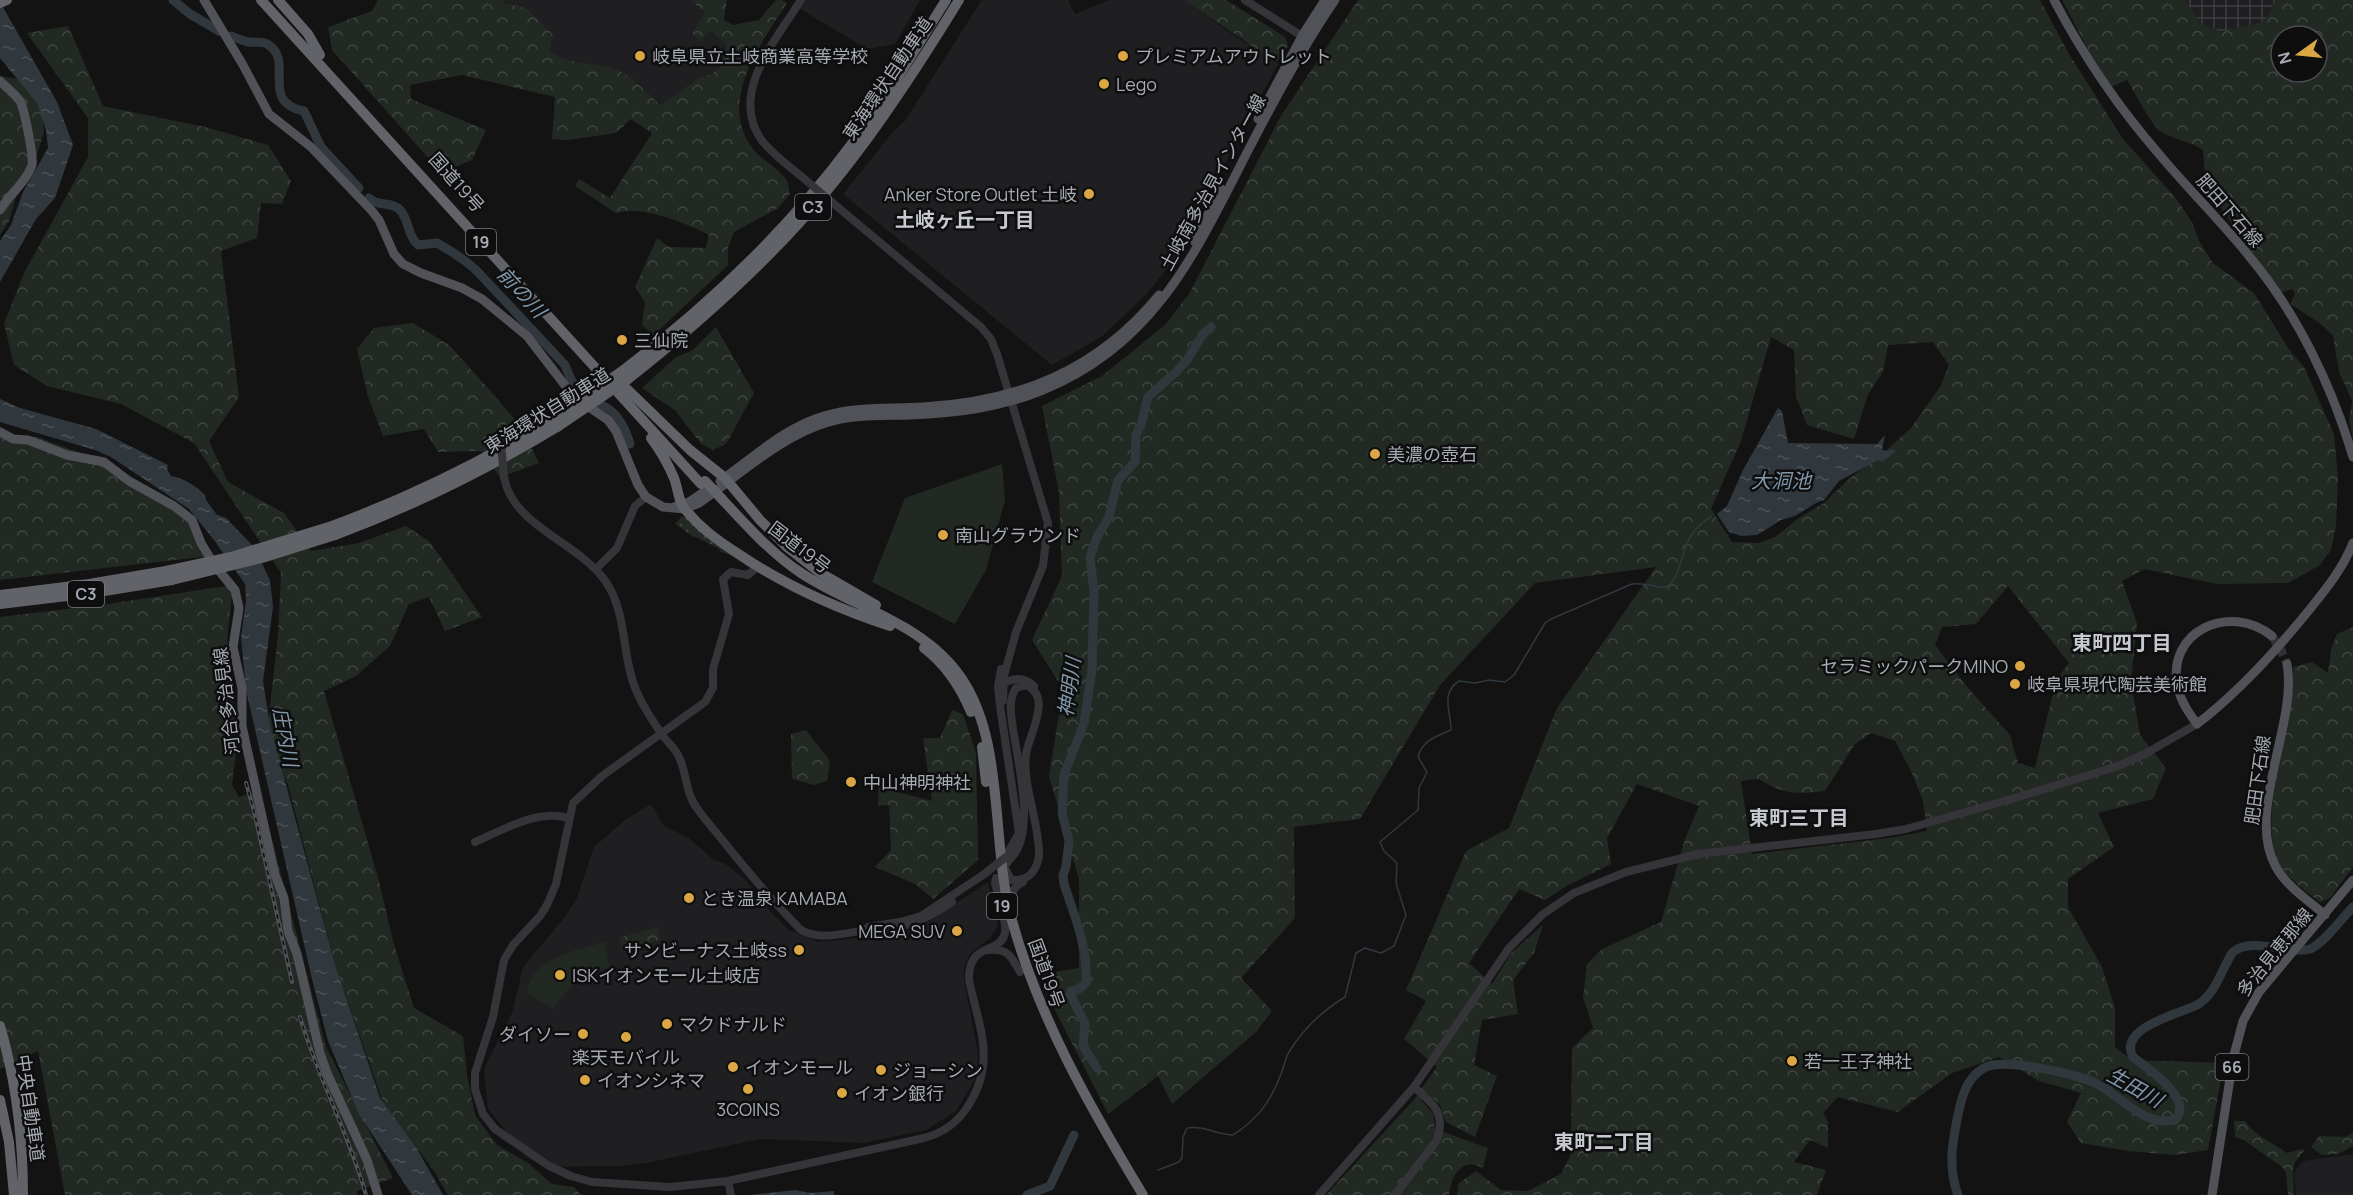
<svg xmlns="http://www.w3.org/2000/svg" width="2353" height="1195" font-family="Manrope,'Noto Sans JP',sans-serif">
<defs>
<pattern id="industrial-grid" width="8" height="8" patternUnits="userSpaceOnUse" patternTransform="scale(1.5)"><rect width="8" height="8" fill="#1f1f21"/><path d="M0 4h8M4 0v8" fill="none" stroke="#3d3d3f"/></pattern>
<pattern id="forest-crowns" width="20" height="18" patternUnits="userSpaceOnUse" patternTransform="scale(1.5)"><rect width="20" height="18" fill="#222923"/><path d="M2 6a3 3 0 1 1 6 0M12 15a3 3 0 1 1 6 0" fill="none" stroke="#3f4541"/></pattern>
<pattern id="garden-dots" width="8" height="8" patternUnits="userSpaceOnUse" patternTransform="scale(1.5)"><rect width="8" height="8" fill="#222923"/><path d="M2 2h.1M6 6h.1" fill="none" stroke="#3f4541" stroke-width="1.8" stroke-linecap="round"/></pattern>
<pattern id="water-ripples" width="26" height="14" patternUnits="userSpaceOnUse" patternTransform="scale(1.5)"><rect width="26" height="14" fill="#30383e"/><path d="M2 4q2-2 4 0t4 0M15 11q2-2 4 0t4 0" fill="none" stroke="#4b5258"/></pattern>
</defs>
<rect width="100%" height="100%" fill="#131314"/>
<!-- built -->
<path fill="#1f1f21" d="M502 0H690L705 12 692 33 711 31 728 45 721 67 712 74 698 78 660 105 638 83 613 69 562 60 550 51 553 35 527 8 505 3Z
M806 0H920L895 44 867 49 800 9Z
M985 0H1068L1075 14 1109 0H1188L1187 3 1247 44 1249 42 1278 64 1172 262 1146 295 1101 337 1052 365 843 194 893 132 905 121 981 1Z
M651 804 663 825 689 838 714 860 724 863 746 880 767 908 789 930 818 942 880 936 907 931 931 920 988 882 998 926 990 938 969 955 964 967V980L978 1053 977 1076 956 1111 926 1130 863 1143 760 1139 646 1163 624 1166 544 1167 527 1157 488 1109 484 1069 512 1013 523 967 564 918 577 898 594 847 625 820Z
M2353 1154V1195H2296L2294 1172 2303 1161Z"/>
<!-- industrial -->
<path fill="url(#industrial-grid)" d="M2185 0H2276L2265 21 2221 32 2200 23Z"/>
<!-- grass -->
<path fill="#222923" d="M1002 464 1005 500 986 570 955 624 872 582 905 498Z
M605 942 609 967C584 974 568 987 553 1009L527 993C531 958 578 950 605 942Z"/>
<!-- forest -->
<path fill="url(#forest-crowns)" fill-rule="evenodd" d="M378 0H502L505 3 527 8 553 35 550 51C572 67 589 61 612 68 632 75 646 91 660 105L698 78 712 74 720 67 727 45 711 31 700 41 692 33 705 12 690 0H727L724 20 733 25 759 20 776 0H782L787 3C760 45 717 102 753 149 762 161 779 168 787 181 789 184 789 190 790 194L778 208 734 232 728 248V265L654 335 642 325 645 302 635 287 657 238 669 247 706 248 709 235C685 223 643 205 616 213L575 186 579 179 610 198 652 133 631 119 616 133 568 140 552 139 555 97 462 75 410 85 411 99 486 130 472 160 455 167 432 162 332 50 328 27 372 11Z
M1188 0H1226L1285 37 1288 46 1277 62 1186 2Z
M1358 0H2040L2069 54 2123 139 2175 197 2192 222 2199 241 2213 263 2254 293 2290 351 2304 367 2334 434 2338 477 2336 526 2331 550 2320 565 2288 583 2217 584 2144 569 2122 581 2137 623 2131 681 2140 735 2166 768 2153 799 2098 813 2114 847 2068 879V907L2102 967 2115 1008V1047L2132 1060 2224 1063 2208 1150 2175 1155 2128 1151 2081 1143 2067 1122 2081 1093 2039 1081 1999 1057 1952 1073 1898 1112 1838 1097 1823 1113 1828 1121V1148L1810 1140 1794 1162 1826 1170 1817 1195H1457L1458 1184 1476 1171 1501 1190 1528 1191 1561 1174 1571 1154 1572 1048 1593 1028 1583 997 1587 964 1602 949 1661 922 1685 839 1699 806 1637 784 1607 838 1611 864 1565 887 1545 900 1519 889 1469 963 1492 984 1512 952 1543 925 1534 953 1513 980 1518 1014 1482 1020 1474 1065 1497 1076 1475 1137 1446 1122 1440 1105 1427 1092 1421 1100 1433 1113 1435 1129 1488 1148 1483 1168C1461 1156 1451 1177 1449 1195H1326L1412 1102 1437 1067 1404 1039 1426 1001 1406 990 1466 851 1509 828 1557 708 1656 567 1535 583 1440 685 1360 819 1294 827 1295 918 1241 978 1272 1011 1256 1032 1172 1104 1158 1076 1108 1114 1057 1014 1041 974 1079 968V879L1049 776 1063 689 1032 640 1062 576 1059 492 1042 406 1102 376 1165 325 1189 294 1281 116ZM1771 337 1794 350 1796 396 1807 425 1854 439 1868 394 1883 372 1888 345 1933 342 1949 365 1940 387 1911 428 1880 456 1850 478 1824 503 1799 518 1775 537 1759 543 1732 542 1711 509 1741 441ZM2008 586 2069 663 2056 680 2035 768 2018 763 2010 735 1969 689 1935 645 1942 627 1976 624ZM1871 733 1895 741 1911 771 1923 801 1927 831 1889 838 1752 854 1741 781 1759 779C1783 795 1798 794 1825 791L1855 744Z
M2062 0H2185L2200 23 2222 32 2265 21 2276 0H2353V439L2349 421 2352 401 2339 372 2333 336 2322 325 2291 304 2295 293 2292 289 2280 293 2206 186 2203 150C2188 140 2174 140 2160 131 2152 126 2134 91 2127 80L2111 87 2093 59ZM2281 36H2317V72H2281Z
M68 26 103 106 205 127 268 145 291 181 282 204 261 203 257 238 221 251 239 397 209 441 228 482 284 513 311 551 359 543 406 526 430 542 482 617 445 631 429 597 409 604 390 646 356 676 324 691 379 881 393 941 414 1008 463 1036 467 1075 475 1115 497 1145 528 1163 552 1184 574 1187 581 1195H448L434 1171 383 1102 336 968 288 785 267 733 278 635 281 573 194 443 121 404 47 386 14 365 4 324 24 273 88 157V118L27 33Z
M0 76 29 81 43 117 44 132 35 161 23 172 9 221 0 235Z
M413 323 449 345 495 396 521 427 539 463 500 477 481 451 438 452 424 429 383 436 368 397 357 349 374 328Z
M716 327 754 393 726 444 713 450 701 444 676 411 642 388 675 358 693 350Z
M0 426 15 437H37L113 465 180 509 210 556 0 580Z
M233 585 227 640 237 743 232 785 239 797 259 790 326 1047 393 1178 357 1191V1195H65L38 1051 0 1069V617L108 604Z
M2353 627V867L2330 898 2320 902C2307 892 2288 879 2280 865 2254 817 2296 723 2293 667L2312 662 2328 673 2331 650 2337 634Z
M952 710 963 714 976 753 978 860 933 899 915 884 875 867 891 850 889 805 878 806 879 787 932 801 923 738H940Z
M806 730 830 761 827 781 814 785 792 779 791 734Z
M657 927 660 940 623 951 619 938Z
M2234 1121H2245C2255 1136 2272 1142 2287 1153L2303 1149 2304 1151 2295 1162 2293 1171 2294 1195H2288L2286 1172 2282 1167 2244 1140 2235 1137Z
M2353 1133V1146L2338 1154 2322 1155 2311 1147 2319 1136 2345 1137Z"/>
<!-- garden -->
<path fill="url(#garden-dots)" d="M682 516 686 518 740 558 721 552 718 548 691 535 675 524Z"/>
<!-- water -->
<path fill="url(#water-ripples)" d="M0 2 57 102 73 145 55 198 36 219 0 282V241L11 225 23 192 48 148 46 130 37 103 0 58Z
M0 399 20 408 96 429 168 465 167 469 171 476C184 478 196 486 205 495L206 500 217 515 226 518 254 547 270 580 273 607 263 681 270 726 336 968 380 1098 416 1147 443 1195H412L359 1114 328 1041 312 979 246 690 241 637 246 601 245 584 214 540 189 509 111 457 95 450 0 422Z
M1778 408 1782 411 1788 443 1877 444 1885 435 1882 450 1887 451 1893 449 1896 451 1882 462 1878 460 1839 481 1824 500 1816 503 1795 516 1781 520 1757 535 1741 536 1729 532 1717 514 1727 506 1743 470Z
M795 1190 810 1193 834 1191V1195H750Z"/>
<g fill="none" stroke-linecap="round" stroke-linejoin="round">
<!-- stream -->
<path stroke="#30383e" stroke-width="1.5" d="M1158 1170 1179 1162 1182 1158 1183 1137 1187 1128C1204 1125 1217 1135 1233 1135 1258 1119 1271 1101 1281 1074 1284 1067 1285 1059 1289 1052 1303 1029 1322 1011 1345 997L1356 953 1365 948 1381 953 1394 946 1406 915 1396 883 1397 863 1384 851 1380 842 1418 810 1419 788 1427 772 1418 757C1422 741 1436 736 1451 730 1451 712 1440 693 1459 681L1475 683 1489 680 1505 682 1514 675 1545 623 1551 619 1632 584C1644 582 1657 588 1665 587 1678 584 1682 553 1688 541 1693 532 1701 522 1711 517"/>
<!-- river -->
<path stroke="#30383e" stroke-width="9" d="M173 0 190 14 219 31
M231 36C236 38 243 41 249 42 255 43 262 41 267 44 296 60 258 102 304 111L321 147 359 188
M369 198C377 207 392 201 400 210 409 219 407 235 418 245L437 243C451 251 464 259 476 270L565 365C569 375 573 386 582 394 589 400 599 403 607 408 619 416 626 430 630 444
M1097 1068 1083 1046 1085 1023 1070 994 1071 991 1079 989 1086 983C1088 948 1075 917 1064 884L1063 875 1066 867 1069 841 1062 813 1064 775 1084 723 1092 669 1094 592 1090 557 1097 537 1109 517 1118 480 1135 462 1136 435 1141 425 1148 397 1176 372 1187 360 1203 334 1211 327
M1027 1195 1050 1186 1074 1135
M1958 1195C1947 1166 1953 1139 1959 1110 1963 1093 1968 1077 1984 1068 2003 1057 2075 1074 2095 1083 2121 1096 2144 1127 2175 1120 2195 1099 2147 1068 2133 1057 2117 1028 2179 1014 2197 1005 2212 997 2219 978 2226 964 2228 961 2230 955 2233 952 2251 936 2292 955 2310 949 2324 943 2342 918 2353 907"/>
<!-- major-tunnel -->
<path stroke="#303134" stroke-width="9" stroke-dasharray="9 4.5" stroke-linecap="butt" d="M2272 636 2281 650 2287 664"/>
<!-- minor -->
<path stroke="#353539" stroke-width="8" d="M801 0C776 40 727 95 763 142 776 157 793 169 808 182
M1245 0 1305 38
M840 209 981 327 991 339 997 354 1048 523 1043 566 1016 632 1004 676
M504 477C513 527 579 542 606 582 628 615 621 655 636 690 642 705 652 720 661 733 666 741 674 747 678 755 686 769 685 787 693 802 701 816 714 829 724 842 748 872 773 902 801 930 820 941 845 933 866 930L868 927 900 922 921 916 983 875
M596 569 617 548 635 506 646 497
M1001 669 998 686 1000 706 1019 833 1006 856
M1006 682C1016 677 1026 678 1034 686
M475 842C503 830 537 809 568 818
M1005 868 1011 880C1028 881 1036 873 1039 856 1040 823 1022 786 1026 754 1029 735 1053 696 1026 685L1016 688C1008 700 1011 715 1013 729 1018 762 1032 817 1018 848 1016 853 1011 858 1007 863
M1013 906C1011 894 1012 887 1023 882
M866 930 869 932C904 928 923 922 952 902
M988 950C1008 948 1011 956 1020 972
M728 1181 924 1138C943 1133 958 1122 968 1106 997 1061 979 1028 969 980 968 941 1000 955 1005 933 1007 922 998 895 995 883L996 878
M731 1195 728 1181 670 1187 592 1182 571 1176 549 1166 495 1129 483 1114 475 1089V1073L493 1017 504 960 513 945 540 916 547 905 556 884 573 803 602 776 705 702 713 688V669L729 614 723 579 731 572 748 575 757 567
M1319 1195 1414 1087 1509 948 1543 914 1574 893 1626 872 1698 854 1876 834 1906 829 2015 798 2118 766 2143 755 2197 724
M1395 1195 1437 1140C1446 1113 1434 1104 1414 1087"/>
<!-- major -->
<path stroke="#515258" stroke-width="9" d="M204 0 243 65 269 114 311 147 372 211 379 220 394 254 403 264 421 273 462 288 482 299 527 336 574 397 608 420 616 431 638 485 646 497 663 507 685 509 699 503C738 476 782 435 829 422 855 414 883 416 910 415 956 413 999 408 1043 390 1159 343 1199 245 1253 141 1278 93 1304 45 1335 0
M2054 0C2083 55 2118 107 2159 154 2188 189 2221 221 2249 256 2297 313 2332 386 2353 457
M0 81C7 88 15 94 20 101 24 108 34 157 32 165 27 181 9 195 0 210
M1258 119 1302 36 1325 0
M1194 241 1221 189
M0 432 13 439 28 440 67 455 104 462 129 481 174 506 192 520 201 543 215 566 235 590 239 608 233 647 242 688V726L275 875 284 898 288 931 297 954 320 1053 327 1073 367 1160 378 1195
M720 481C753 458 785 427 824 416 857 406 889 409 923 407 1018 402 1098 370 1159 295
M676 506 689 502 704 492
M2272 636C2230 602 2165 631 2178 688 2181 702 2189 713 2197 724 2240 691 2276 651 2310 609 2327 588 2343 568 2353 543
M2287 664C2298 723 2245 812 2276 867 2286 886 2309 901 2325 915
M2212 1195 2233 1059 2243 1021 2259 992 2353 880"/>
<!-- highway -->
<path stroke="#616369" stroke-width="10" d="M261 0 701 484
M278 0 308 34 320 55
M0 3 7 0
M621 372C707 307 786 232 851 145 886 100 915 49 946 0
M628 379C684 335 738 288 787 236 854 165 908 83 959 0
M614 380 627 389 690 450 725 478 760 520 787 547 819 572 876 605
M651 438C660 450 668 464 674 478 678 488 678 500 684 508 699 527 717 540 737 553 784 585 835 608 890 626
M721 498C746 525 771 553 801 573 854 608 925 623 962 679 1005 743 991 842 1011 917 1038 1017 1090 1107 1143 1195
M332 526C407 498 478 464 547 422
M335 535C413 506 486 470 557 427
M0 595 89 584 166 571
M0 604 92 593 172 580
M924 648C945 664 961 688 971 712
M982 747 986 782
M0 1026C16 1081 23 1138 23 1195
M0 1100 9 1142 14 1195"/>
<!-- rail casing -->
<g stroke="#505156" stroke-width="4">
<path id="rail" d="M246 783 254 811 292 982
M300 1017C318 1078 349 1134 366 1195"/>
</g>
<!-- rail -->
<use href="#rail" stroke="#0e0e0f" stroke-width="1.5" stroke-dasharray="4.5" stroke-linecap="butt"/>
<!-- minor-bridge -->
<path stroke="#353539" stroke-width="8" d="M808 182 840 209
M501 443 504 477
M1003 701 1004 676
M983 875 1006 857"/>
<!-- highway-bridge -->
<path stroke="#616369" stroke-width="10" d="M547 422 621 372
M557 427 628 379
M705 481 721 498
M166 571 231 557 332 526
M172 580 262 558 335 535"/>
</g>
<!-- markers -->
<g fill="#dba644" stroke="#0e0e0f" stroke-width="2">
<circle cx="640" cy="56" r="6"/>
<circle cx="1123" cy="56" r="6"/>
<circle cx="1104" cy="84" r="6"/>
<circle cx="1089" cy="194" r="6"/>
<circle cx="622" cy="340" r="6"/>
<circle cx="1375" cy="454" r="6"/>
<circle cx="943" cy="535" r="6"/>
<circle cx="2020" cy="666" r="6"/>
<circle cx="2015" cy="684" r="6"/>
<circle cx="851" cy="782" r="6"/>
<circle cx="689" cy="898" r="6"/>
<circle cx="957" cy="931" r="6"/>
<circle cx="799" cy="950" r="6"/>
<circle cx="560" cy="975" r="6"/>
<circle cx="667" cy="1024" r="6"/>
<circle cx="583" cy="1034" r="6"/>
<circle cx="626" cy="1037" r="6"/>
<circle cx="1792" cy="1061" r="6"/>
<circle cx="733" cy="1067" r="6"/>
<circle cx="881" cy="1070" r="6"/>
<circle cx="585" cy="1080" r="6"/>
<circle cx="748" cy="1089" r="6"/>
<circle cx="842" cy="1093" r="6"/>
</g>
<g text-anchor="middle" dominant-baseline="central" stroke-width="5" stroke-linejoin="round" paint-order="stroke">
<!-- shield labels -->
<g fill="#0e0e0f" stroke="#787b82" stroke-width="1.5">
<rect x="795" y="194" width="36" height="26" rx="4.5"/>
<rect x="466" y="229" width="30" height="26" rx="4.5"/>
<rect x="68" y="581" width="36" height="26" rx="4.5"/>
<rect x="987" y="893" width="30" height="26" rx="4.5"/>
<rect x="2215.5" y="1054" width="33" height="26" rx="4.5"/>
</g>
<g font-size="16" font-weight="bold" fill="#a6aab3">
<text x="813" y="207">C3</text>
<text x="481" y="242">19</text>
<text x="86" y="594">C3</text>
<text x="1002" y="906">19</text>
<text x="2232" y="1067">66</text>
</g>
<!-- poi labels -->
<g font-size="18" fill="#a6aab3" stroke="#0e0e0f" text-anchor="start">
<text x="652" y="56">岐阜県立土岐商業高等学校</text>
<text x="1135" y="56">プレミアムアウトレット</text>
<text x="1116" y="84">Lego</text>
<text x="1077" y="194" text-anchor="end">Anker Store Outlet 土岐</text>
<text x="634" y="340">三仙院</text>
<text x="1387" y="454">美濃の壺石</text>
<text x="955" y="535">南山グラウンド</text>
<text x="2008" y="666" text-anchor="end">セラミックパークMINO</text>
<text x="2027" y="684">岐阜県現代陶芸美術館</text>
<text x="863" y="782">中山神明神社</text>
<text x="701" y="898">とき温泉 KAMABA</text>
<text x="945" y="931" text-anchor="end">MEGA SUV</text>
<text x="787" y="950" text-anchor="end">サンビーナス土岐ss</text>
<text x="572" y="975">ISKイオンモール土岐店</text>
<text x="679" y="1024">マクドナルド</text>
<text x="571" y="1034" text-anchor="end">ダイソー</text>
<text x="626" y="1057" text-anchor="middle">楽天モバイル</text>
<text x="1804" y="1061">若一王子神社</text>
<text x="745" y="1067">イオンモール</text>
<text x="893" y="1070">ジョーシン</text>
<text x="597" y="1080">イオンシネマ</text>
<text x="854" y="1093">イオン銀行</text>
<text x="748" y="1109" text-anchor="middle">3COINS</text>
</g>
<!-- street labels -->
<g font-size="18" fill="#a6aab3" stroke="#0e0e0f">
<text transform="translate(887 78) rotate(-56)">東海環状自動車道</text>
<text transform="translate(457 182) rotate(48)">国道19号</text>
<text transform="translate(1212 182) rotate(-61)">土岐南多治見インター線</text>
<text transform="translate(2230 210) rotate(49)">肥田下石線</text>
<text transform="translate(547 410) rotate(-32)">東海環状自動車道</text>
<text transform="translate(800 547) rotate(37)">国道19号</text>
<text transform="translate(226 701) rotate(-97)">河合多治見線</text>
<text transform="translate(2257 780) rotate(-82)">肥田下石線</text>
<text transform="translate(2274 952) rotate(-51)">多治見恵那線</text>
<text transform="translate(1047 973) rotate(70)">国道19号</text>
<text transform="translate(31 1108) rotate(82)">中央自動車道</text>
</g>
<!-- neighbourhood labels -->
<g font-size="20" font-weight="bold" fill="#c7c9d0" stroke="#0e0e0f">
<text x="965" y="219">土岐ヶ丘一丁目</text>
<text x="2122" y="642">東町四丁目</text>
<text x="1799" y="817">東町三丁目</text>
<text x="1604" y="1141">東町二丁目</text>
</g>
<!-- water labels -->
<g font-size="20" font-style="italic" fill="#8198aa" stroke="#0e0e0f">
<text transform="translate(522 292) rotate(47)">前の川</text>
<text x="1781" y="480">大洞池</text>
<text transform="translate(1069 687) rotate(-82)">神明川</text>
<text transform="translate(286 737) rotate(79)">庄内川</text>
<text transform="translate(2135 1087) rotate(29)">生田川</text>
</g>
</g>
<!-- north arrow -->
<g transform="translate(2299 54) rotate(255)"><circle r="28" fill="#0e0e0f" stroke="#4b4c51" stroke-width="1.5"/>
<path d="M0-4.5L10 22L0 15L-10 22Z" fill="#dba644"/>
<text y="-9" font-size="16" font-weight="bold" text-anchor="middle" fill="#a6aab3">N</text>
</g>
</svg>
